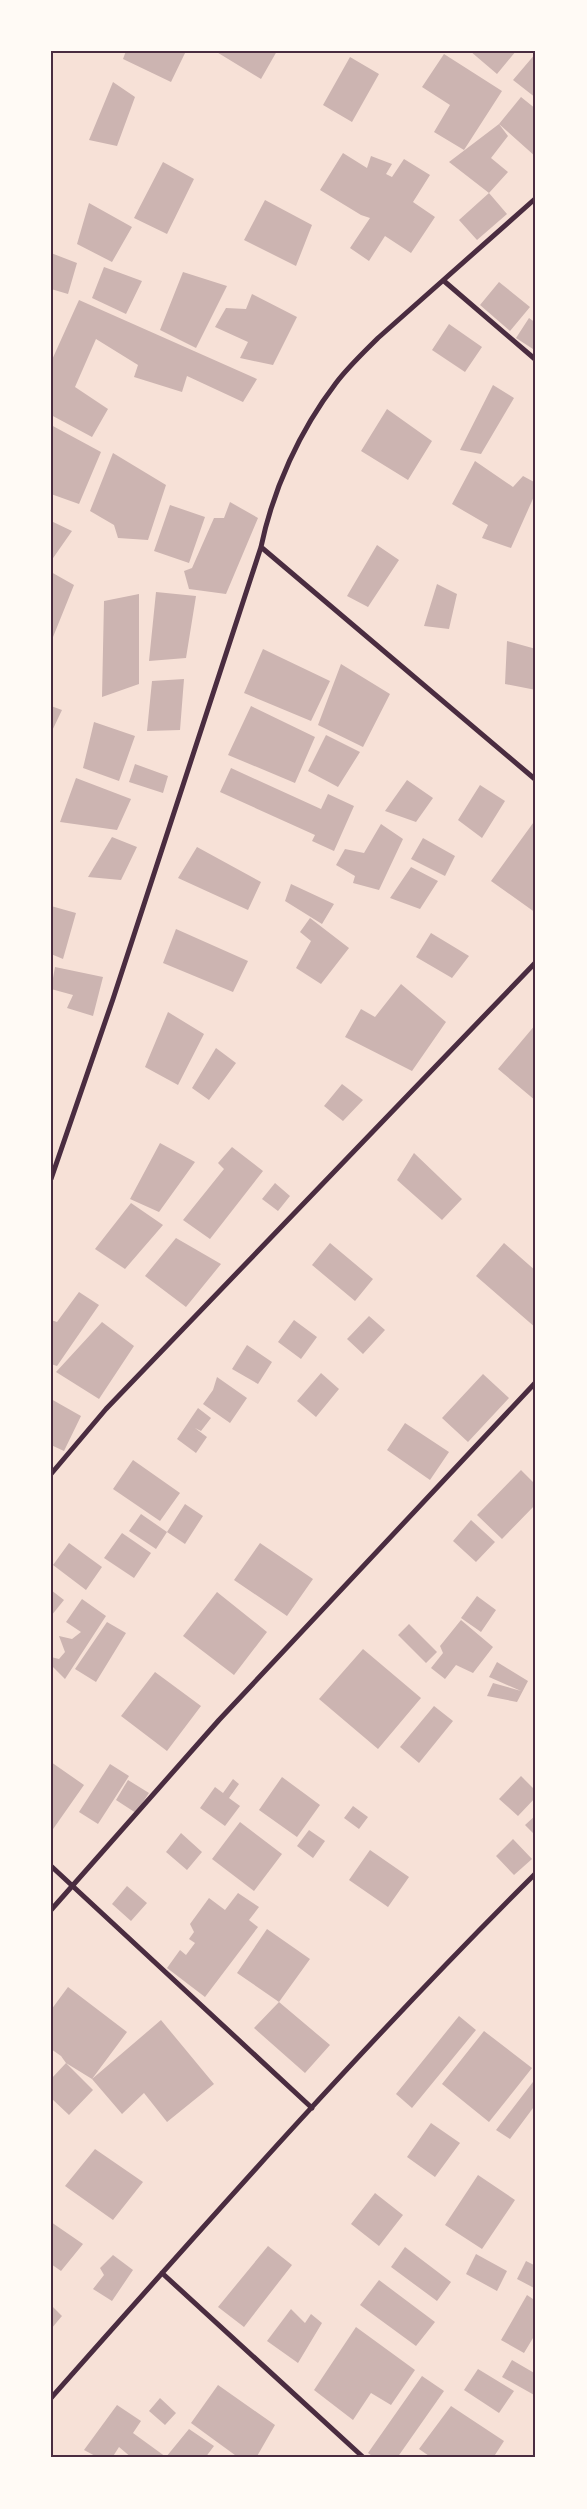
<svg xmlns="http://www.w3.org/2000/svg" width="587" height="2509" font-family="Ubuntu,sans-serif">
<rect width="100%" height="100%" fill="#f7e1d7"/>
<!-- building -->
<path fill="#ccb4b1" d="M126 51H186L171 82 123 59Z
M215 51H277L261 79Z
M470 51H516L497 74Z
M536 53V98L513 80Z
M444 54 502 91 464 150 434 132 450 105 422 87Z
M350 57 379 74 352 122 323 105Z
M113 82 135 97 117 146 89 140Z
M521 97 536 109V157L499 124Z
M499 124 508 136 491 158 508 172 489 193 449 162Z
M343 153 367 168 371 156 392 164 386 174 392 177 404 159 430 175 413 202 435 217 411 253 385 236 369 261 350 248 370 218 361 215 320 190Z
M163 162 194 179 167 234 134 218Z
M489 193 507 214 477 240 459 220Z
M265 200 312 225 296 266 244 240Z
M89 203 132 227 112 262 77 244Z
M51 253 77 263 68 294 51 289Z
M104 267 142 281 126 314 92 298Z
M183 272 227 286 196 348 160 330Z
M499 282 530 307 510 331 480 305Z
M252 294 297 317 273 365 240 358 248 342 215 327 226 308 246 309Z
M79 300 257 379 243 402 187 376 182 392 134 377 138 365 96 339 75 387 108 409 92 437 51 415V362Z
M529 318 536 323V351L516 338Z
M449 324 482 347 465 372 432 350Z
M493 385 514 398 481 454 460 450Z
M387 409 432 441 408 480 361 451Z
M51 425 101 452 79 504 51 494Z
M113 453 166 485 148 540 118 538 114 525 90 511Z
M475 461 513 487 523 476 536 483V492L511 548 482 538 488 525 452 504Z
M230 502 258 518 226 594 189 589 184 571 192 568 214 518H224Z
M170 505 205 517 189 563 154 551Z
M51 521 72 531 51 561Z
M377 545 399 560 368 607 347 596Z
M51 572 74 585 51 642Z
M437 584 457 594 449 629 424 626Z
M156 592 196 596 186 658 149 661Z
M139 594V684L102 697 104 601Z
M507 641 536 649V690L505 684Z
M263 649 330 681 311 721 244 693Z
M341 664 390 694 363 747 318 725Z
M184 679 180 730 147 731 152 681Z
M51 706 62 710 51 733Z
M251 706 315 737 295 783 228 755Z
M94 722 135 736 119 781 83 768Z
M326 735 360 752 338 787 308 771Z
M135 764 168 776 163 793 129 782Z
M231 768 321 809 328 794 354 806 334 851 312 841 315 835 220 792Z
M76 778 131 799 117 830 60 822Z
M407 780 433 798 416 822 385 811Z
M480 785 505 801 482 838 458 820Z
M536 819V913L491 881Z
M381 824 403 839 379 890 353 883 355 876 336 865 345 849 364 853Z
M112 837 137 847 121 880 88 877Z
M423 838 455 856 445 876 411 859Z
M197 847 261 882 248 910 178 878Z
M411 867 438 881 420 909 390 898Z
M291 884 334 904 322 924 285 901Z
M51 906 76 913 63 959 51 954Z
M310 918 349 948 321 984 296 968 311 941 300 932Z
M176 929 248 961 233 992 163 963Z
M431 933 469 956 452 978 416 957Z
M55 967 103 977 93 1016 67 1008 73 995 51 989Z
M401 984 446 1022 412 1071 345 1037 361 1009 375 1017Z
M168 1012 204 1034 178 1085 145 1067Z
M536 1024V1101L498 1069Z
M216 1048 236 1063 209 1100 192 1088Z
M342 1084 363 1100 343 1121 324 1106Z
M160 1143 195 1162 159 1212 130 1199Z
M232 1147 263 1171 210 1239 183 1220 224 1169 218 1163Z
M414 1153 462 1199 442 1220 397 1180Z
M275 1183 290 1196 278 1211 262 1199Z
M131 1203 163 1225 125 1269 95 1249Z
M176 1238 221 1264 186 1307 145 1276Z
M330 1243 373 1279 355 1301 312 1265Z
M504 1243 536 1271V1328L476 1276Z
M79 1292 99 1305 57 1366 51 1364V1320L57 1322Z
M369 1316 385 1330 363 1354 347 1339Z
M294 1320 317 1337 301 1359 278 1342Z
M102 1322 134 1346 99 1399 56 1372Z
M247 1345 272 1362 258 1384 232 1369Z
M321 1373 339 1389 316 1417 297 1401Z
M483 1374 509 1398 468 1442 442 1418Z
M217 1377 247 1398 230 1423 203 1404 213 1390Z
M51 1399 81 1416 64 1451 51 1445Z
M198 1408 211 1418 201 1431 195 1428 207 1437 196 1453 177 1439Z
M405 1423 449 1452 430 1480 387 1450Z
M133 1460 180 1493 160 1521 113 1489Z
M521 1470 536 1485V1504L502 1539 477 1515Z
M185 1504 203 1516 185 1544 167 1532Z
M141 1514 167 1532 156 1549 129 1531Z
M471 1520 495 1542 476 1562 453 1541Z
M122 1533 151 1553 134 1578 104 1558Z
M69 1543 102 1567 86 1590 53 1565Z
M260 1543 313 1579 287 1616 234 1580Z
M51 1590 64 1600 51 1616Z
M217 1592 267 1632 234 1675 183 1636Z
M477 1596 496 1610 481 1632 461 1618Z
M82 1599 106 1616 65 1679 51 1665V1657L59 1659 65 1652 59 1636 72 1639 81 1632 66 1622Z
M461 1620 493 1647 473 1673 456 1665 445 1679 431 1668 443 1653 440 1646Z
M107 1622 126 1633 96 1682 75 1669Z
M409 1624 437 1652 426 1663 398 1635Z
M363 1649 421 1698 378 1749 319 1699Z
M497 1662 528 1681 517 1702 487 1696 493 1683 521 1691 489 1677Z
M155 1672 201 1706 167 1751 121 1716Z
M434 1706 453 1721 419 1763 400 1747Z
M51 1762 84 1785 51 1832Z
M110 1764 129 1776 98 1824 79 1812Z
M521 1776 536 1791V1797L518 1816 499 1799Z
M282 1777 320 1805 297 1837 259 1810Z
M233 1779 239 1784 229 1798 240 1806 225 1826 200 1808 215 1787 223 1793Z
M128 1780 149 1793 136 1813 116 1800Z
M353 1806 368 1817 359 1829 344 1818Z
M536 1815V1836L525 1825Z
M240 1822 282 1854 254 1891 212 1859Z
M309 1830 325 1841 313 1858 297 1846Z
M181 1833 202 1852 187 1870 166 1852Z
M513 1839 532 1859 514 1875 496 1856Z
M370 1850 409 1877 388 1907 349 1880Z
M127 1886 147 1903 131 1921 112 1904Z
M238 1893 259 1907 249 1920 258 1927 205 1997 167 1968 180 1950 186 1955 195 1943 189 1939 194 1932 190 1924 209 1898 225 1910Z
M267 1929 310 1959 279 2002 237 1973Z
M68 1987 127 2032 92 2079 66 2063 61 2056 51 2049V2010Z
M279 2002 330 2045 305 2073 254 2028Z
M459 2016 476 2030 412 2108 396 2094Z
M161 2020 214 2084 167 2122 144 2093 122 2114 92 2079Z
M484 2031 532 2068 489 2122 442 2084Z
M66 2063 93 2090 69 2115 51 2098V2079Z
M536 2078V2104L510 2139 496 2130Z
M431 2123 460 2143 435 2177 407 2157Z
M95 2149 143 2182 113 2220 65 2186Z
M478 2175 515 2200 482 2249 445 2225Z
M375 2193 403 2215 379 2246 351 2224Z
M51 2222 83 2244 61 2271 51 2264Z
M268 2246 292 2265 244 2327 218 2307Z
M405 2247 451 2282 437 2301 391 2267Z
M476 2254 507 2271 497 2291 466 2274Z
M113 2255 133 2270 112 2301 93 2289 104 2275 100 2268Z
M526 2261 536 2266V2289L517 2279Z
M379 2280 435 2322 416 2346 360 2305Z
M527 2295 536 2301V2333L524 2353 501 2340Z
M51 2305 62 2316 51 2329Z
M291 2309 305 2323 311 2314 322 2323 298 2363 267 2341Z
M356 2327 415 2370 391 2405 371 2393 353 2420 314 2390Z
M512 2360 536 2374V2396L502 2377Z
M478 2369 514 2391 499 2413 464 2390Z
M422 2376 444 2391 397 2458H375L368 2453Z
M218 2385 275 2425 256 2458H239L191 2423Z
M160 2398 176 2413 165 2425 149 2411Z
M117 2405 141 2421 133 2433 166 2457 189 2429 214 2446 205 2458H132L119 2447 112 2458H99L84 2450Z
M451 2406 504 2441 493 2458H432L419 2449Z"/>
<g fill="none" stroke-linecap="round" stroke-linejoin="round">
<!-- minor -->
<path stroke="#4a2c40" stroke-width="5" d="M444 281 536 360
M261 547 536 780
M51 1179 113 999 261 547C273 489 300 430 336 383 348 367 364 352 378 338L536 198
M51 1474 106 1409 536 962
M51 1866 312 2108
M51 1910 219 1720 536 1382
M162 2273 364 2458
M51 2398C209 2220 367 2041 536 1873"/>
</g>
<!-- border -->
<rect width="587" height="2509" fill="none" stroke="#fffaf5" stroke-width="105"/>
<rect x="52" y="52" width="482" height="2404" fill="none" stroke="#4a2c40" stroke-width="2"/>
</svg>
